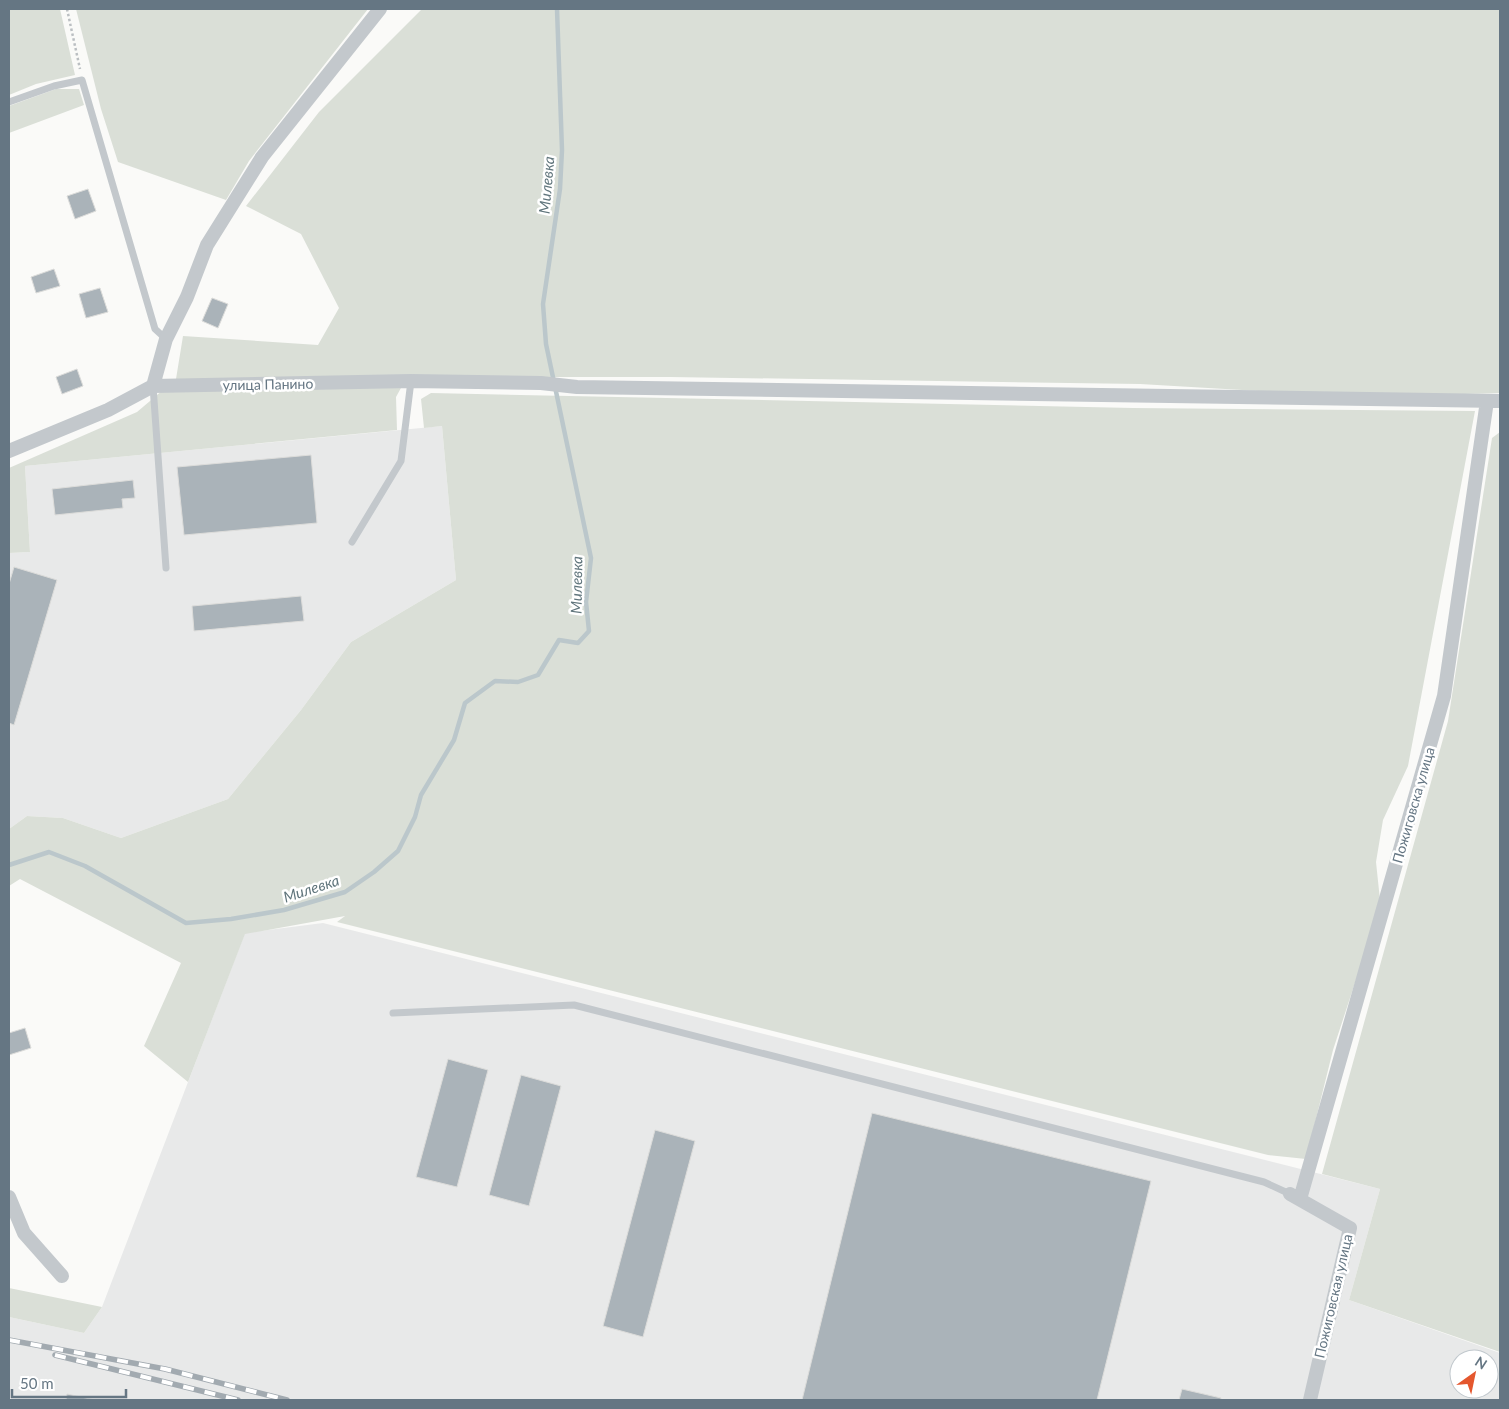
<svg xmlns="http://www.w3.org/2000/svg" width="1509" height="1409" font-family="Lato,sans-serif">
<rect width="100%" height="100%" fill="#fafaf8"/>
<!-- built -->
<path fill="#e8e9e9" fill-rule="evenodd" d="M442 426 456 580 351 642 301 710 228 799 121 838 63 818 27 816 9 829V553L30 552 25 466Z
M323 923 1380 1189 1349 1300 1500 1353V1400H9V1317L84 1333 102 1307 245 933ZM1459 1359H1489V1389H1459Z"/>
<!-- green -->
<path fill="#dadfd7" d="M9 9H60L75 75 36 84 9 95Z
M76 9H368L249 161 226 200 118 162 101 109Z
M422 9H1500V393L1359 397 1140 384 670 377H407L396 397 397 430 25 466 30 552 9 553V468L137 412 176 379 183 336 318 345 339 308 301 234 246 206 319 112Z
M56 89H79L84 105 9 133V106Z
M431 393 1133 408 1475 411 1408 766 1383 820 1376 862 1380 900 1367 946 1333 1050 1306 1159 1268 1155 337 922 345 916 245 934 188 1082 144 1046 181 963 20 879 9 886V829L27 816 63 818 121 838 228 799 301 710 351 642 456 580 442 426 424 428 421 399Z
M1500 432V1352L1349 1300 1380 1189 1322 1174 1448 721 1492 438Z
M9 1288 102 1307 84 1333 9 1317Z"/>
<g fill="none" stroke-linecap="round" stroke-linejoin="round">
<!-- stream -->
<path stroke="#bbc7cb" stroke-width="4.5" d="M9 865 49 852 85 866 186 923 231 919 284 910 345 892 374 872 398 851 415 817 421 795 454 740 465 703 495 681 518 682 538 675 559 640 578 643 589 631 586 602 591 558 546 344 543 304 560 189 562 150 557 9"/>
</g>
<!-- building -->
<path fill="#aab3b9" stroke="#dcdcda" d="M88 189 96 211 75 219 67 196Z
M54 269 60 286 36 293 31 277Z
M100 288 108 312 86 318 79 294Z
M212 298 228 304 218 328 202 321Z
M77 369 83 386 62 394 56 377Z
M311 455 317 523 184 535 177 467Z
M133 480 135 498 122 499 123 508 55 515 52 489Z
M14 567 57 580 14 725 9 723V584Z
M301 596 304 621 194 631 192 606Z
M25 1028 31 1048 9 1055V1033Z
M448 1059 488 1070 457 1187 416 1177Z
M521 1075 561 1086 529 1206 489 1195Z
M872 1113 1151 1181 1097 1400H802Z
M655 1130 695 1141 643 1337 603 1326Z
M1182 1389 1221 1398V1400H1179Z
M67 1394 95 1400H66Z"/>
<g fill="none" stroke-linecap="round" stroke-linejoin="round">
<!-- path -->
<path stroke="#bbbfc2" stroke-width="2.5" stroke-dasharray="2.5 2.5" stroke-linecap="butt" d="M67 9 80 69"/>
<!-- lane -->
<path stroke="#c3c8cc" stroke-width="7" d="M9 102 54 86 82 80 155 329 166 339
M153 386 166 568
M352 542 401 461 411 381
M393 1013 574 1005 1264 1182 1290 1194"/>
<!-- street -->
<path stroke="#c3c8cc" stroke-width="14" d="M153 386 166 339 187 297 207 245 262 157 380 9
M9 451 108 410 153 386 411 381 541 383 577 387 1500 401
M1290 1194 1350 1228 1310 1400
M9 1197 24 1233 62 1276
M1300 1199 1444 696 1487 401"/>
<!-- rail casing -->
<g stroke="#a2aab0" stroke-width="5.5">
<path id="rail" d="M9 1340 165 1369 287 1400
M55 1355 238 1400"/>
</g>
<!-- rail -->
<use href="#rail" stroke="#fff" stroke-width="4" stroke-dasharray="11" stroke-linecap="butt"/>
</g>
<g text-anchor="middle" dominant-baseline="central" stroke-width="5" stroke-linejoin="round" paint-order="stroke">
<!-- street labels -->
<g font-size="14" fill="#657683" stroke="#fff">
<text transform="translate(268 384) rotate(-1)">улица Панино</text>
<text transform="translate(1413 805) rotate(-74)">Пожиговска улица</text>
<text transform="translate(1333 1296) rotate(-77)">Пожиговская улица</text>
</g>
<!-- water labels -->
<g font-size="15" font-style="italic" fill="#60757c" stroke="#fff">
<text transform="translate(546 185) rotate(-85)">Милевка</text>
<text transform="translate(576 585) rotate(-89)">Милевка</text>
<text transform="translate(311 888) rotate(-18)">Милевка</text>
</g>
</g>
<!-- border -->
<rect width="1509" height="1409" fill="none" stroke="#657683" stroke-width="20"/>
<!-- north arrow -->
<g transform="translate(1474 1374) rotate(33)"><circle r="24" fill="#ffffff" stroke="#c1c8cd"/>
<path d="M0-4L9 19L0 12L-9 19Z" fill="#e4572e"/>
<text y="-8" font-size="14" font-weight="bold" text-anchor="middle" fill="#657683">N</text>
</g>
<!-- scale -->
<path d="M12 1389v8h114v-8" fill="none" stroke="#657683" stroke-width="2.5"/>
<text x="20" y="1389" font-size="15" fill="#657683" stroke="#ffffff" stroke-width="4" paint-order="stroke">50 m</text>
</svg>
